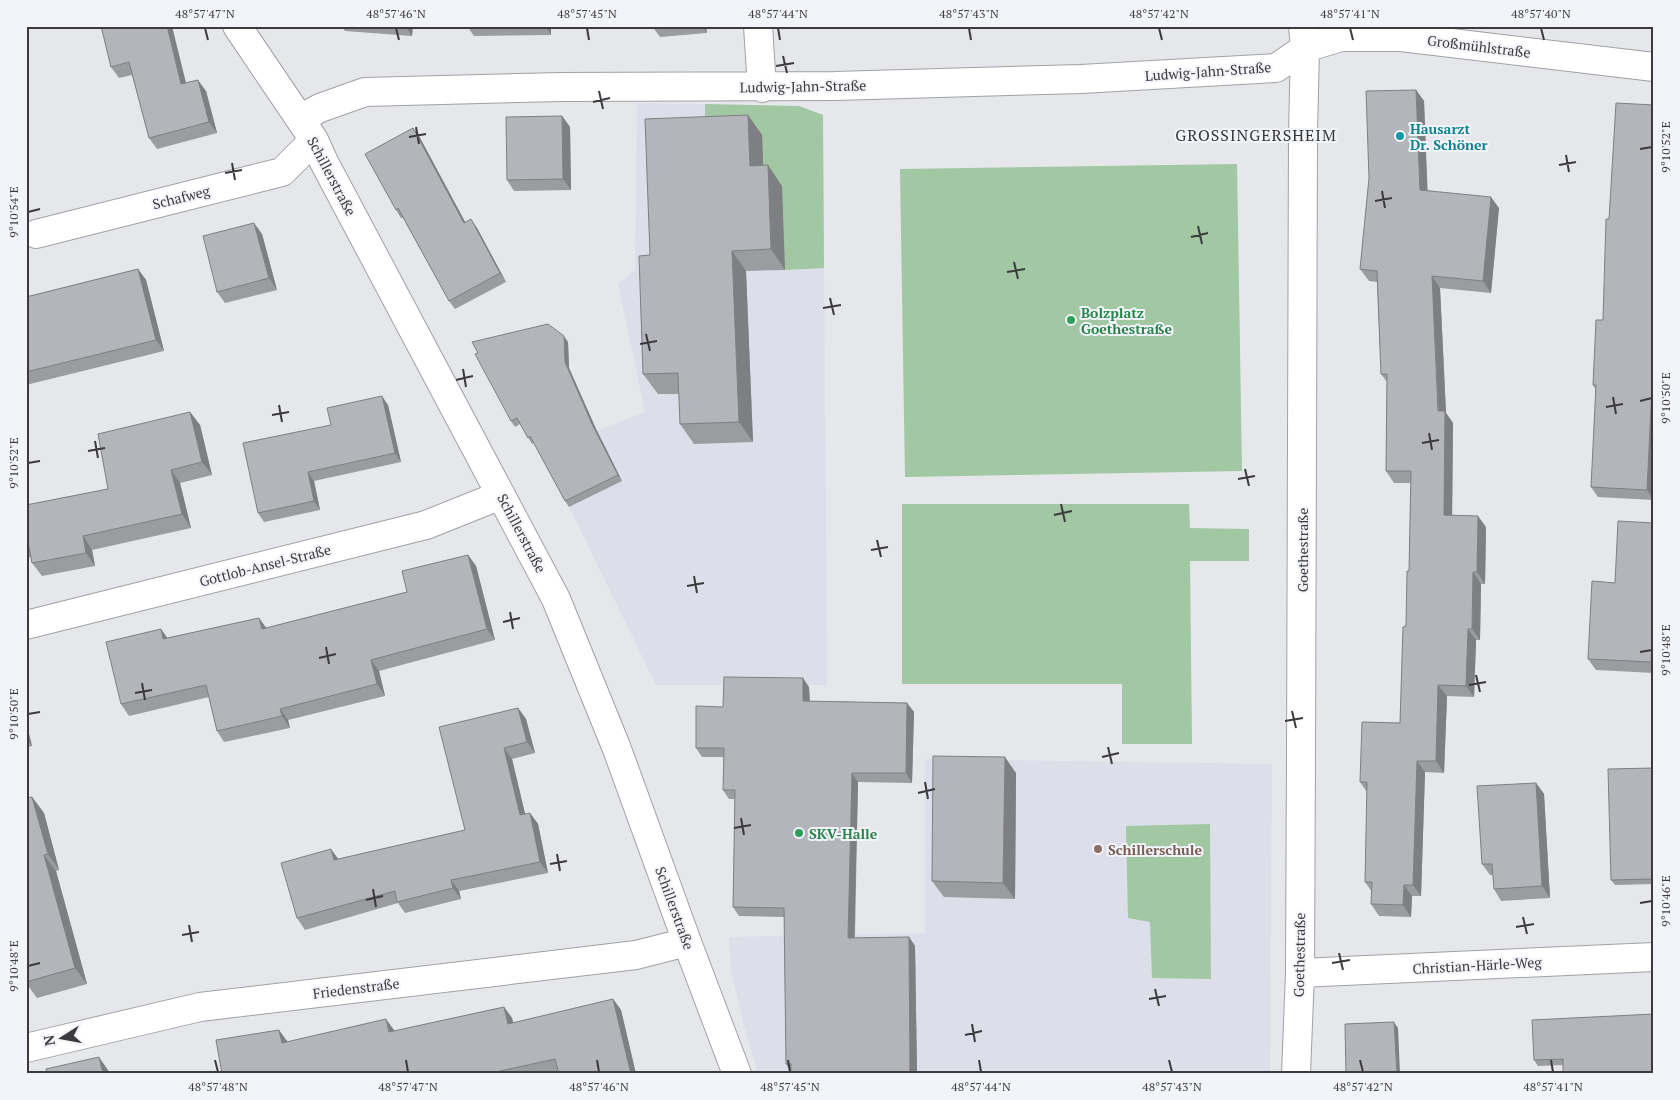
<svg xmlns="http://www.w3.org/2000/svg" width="1680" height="1100" font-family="'PT Serif',serif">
<rect width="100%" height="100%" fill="#e6e7eb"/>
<!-- built -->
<path fill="#dcdeea" d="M637 103 799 106 823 115 827 685H656L569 507 599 492 581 456 542 453 645 412 618 284 635 270Z
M925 759 1272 764 1270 1074H758L743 1022 731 971 729 937 925 933Z"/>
<!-- green -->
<path fill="#a1c7a3" d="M705 104 799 106 823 115 824 268 785 270 782 186 705 137Z
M1237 164 1242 471 905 477 900 169Z
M902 504H1189L1190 528 1249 529V561H1190L1192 744H1122V684H902Z
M1210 824 1211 979 1152 978 1150 922 1128 918 1126 826Z"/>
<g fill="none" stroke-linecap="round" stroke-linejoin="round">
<!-- minor casing -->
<g stroke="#a0a1a5" stroke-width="30">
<path id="minor" d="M237 26 314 140 324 162 556 599 617 749 687 942 737 1074
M758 26 762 88
M300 119 320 108 365 92 561 87 835 86 1081 79 1276 68 1305 48 1341 37H1401L1654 67
M36 234 282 172 314 140
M26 625 426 525 501 495
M1300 973 1654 957
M26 1048 200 1007 636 955 687 942
M1296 1074 1300 973 1301 755 1303 133 1305 48 1303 26"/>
</g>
<!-- minor -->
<use href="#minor" stroke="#fff" stroke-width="28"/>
</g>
<!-- wall -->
<path fill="#9b9ca0" d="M101 26 186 83 206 91 217 133 157 149 149 138 132 75 119 78 111 67Z
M342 26H413L412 36 345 31Z
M467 26H551V35L474 36Z
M652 26H706L707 33 660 37Z
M802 26H848L804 29Z
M923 26H956L924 28Z
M1142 26H1178L1144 29Z
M1416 90 1424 101 1427 190 1499 208 1491 293 1440 288 1446 413 1453 423 1452 515 1486 527 1485 584H1481L1480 640H1476L1474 697 1447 696 1444 773 1425 772 1421 896H1412L1411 917 1379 916 1371 904 1372 892 1365 882 1367 792 1360 782 1400 723 1409 571 1411 483H1394L1386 471 1387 382 1381 374 1377 282 1369 281 1360 269Z
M1654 105V500L1598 497 1591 487 1596 390 1593 385 1603 320 1609 219Z
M748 115 762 135 763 166 782 186 785 270 746 271 753 442 694 444 680 424 679 394H658L643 374 650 255Z
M562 116 570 127 571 190 514 191 507 180Z
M419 136 465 222 477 228 506 282 455 309 449 301 403 218H401L396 210Z
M262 234 277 290 225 303 217 292Z
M138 269 146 280 164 351 26 385V297Z
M568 342 569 368 596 429 622 481 569 507 565 501 534 443 532 444 520 424 515 427 511 421Z
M388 405 401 462 314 481 320 510 264 522 258 513 331 425Z
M190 412 200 425 212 475 180 483 191 528 92 550 95 566 42 576 32 563 31 557 26 558V505L108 489Z
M1654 523V673L1596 670 1588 659 1615 583Z
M468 555 476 566 495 640 379 671 385 696 288 720 290 728 224 742 217 731 209 697 129 716 121 704 167 638 259 618 266 628 407 592Z
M809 687 810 701 907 703 914 712 912 783 858 782 855 938 909 937 915 946 917 1074H791V1072L786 1064 784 917 739 916 733 907 735 799H729L723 790 724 757H702L696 748 723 707Z
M518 708 526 719 535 753 512 759 525 814 530 813 538 824 548 873 459 891 461 899 405 913 398 903 305 930 297 918 338 859 465 830Z
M26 722 32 746 26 748Z
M1654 768V884L1615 885 1611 880Z
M1016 773 1015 899 944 897 932 881Z
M1536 783 1544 794 1550 898 1501 901 1494 889 1493 875H1490L1482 864Z
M32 797 44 813 59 870 56 871 87 984 37 998 26 983V798Z
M613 999 621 1010 636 1074H559L558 1071 546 1074H222L279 1030 287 1042 394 1031 504 1007 512 1018 513 1023Z
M1654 1014 1563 1065 1538 1066 1534 1060Z"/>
<!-- shaded-wall -->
<path fill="#7e7f82" d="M167 26H172L189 95 181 84Z
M405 26H413L412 36Z
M545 26H551V35Z
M702 26H706L707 33Z
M198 80 206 91 217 133 209 122Z
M1416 90 1424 101 1428 201 1420 190Z
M748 115 762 135 764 186 750 166Z
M562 116 570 127 571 190 563 179Z
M413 128 419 136 470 231 464 223Z
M768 165 782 186 785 270 771 249Z
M1491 197 1499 208 1491 293 1483 281Z
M471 219 477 228 506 282 500 273Z
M254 223 262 234 277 290 269 278Z
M732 251 746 271 753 442 739 422Z
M138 269 146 280 164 351 156 340Z
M1432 276 1440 288 1446 413 1453 423 1452 527 1444 515Z
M564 336 568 342 569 368 596 429 622 481 618 475 592 424 565 362Z
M1652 387 1654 390V500L1647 490Z
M382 396 388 405 401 462 395 453Z
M190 412 200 425 212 475 202 462Z
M171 470 180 483 191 528 182 514Z
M308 472 314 481 320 510 314 501Z
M1478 516 1486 527 1485 584 1477 572Z
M83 536 92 550 95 566 86 553Z
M468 555 476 566 495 640 487 629Z
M1473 572 1481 584 1480 640 1472 629Z
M1654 617V665L1651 662Z
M259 618 267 629H262Z
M161 629 169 640 163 639Z
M1468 629 1476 640 1474 697 1466 686Z
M371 660 379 671 385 696 377 684Z
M803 678 809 687 810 710 803 701Z
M1438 685 1447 696 1444 773 1436 761Z
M907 703 914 712 912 783 906 773Z
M518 708 526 719 535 753 527 742Z
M280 709 288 720 290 728 282 716Z
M26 722 32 746 26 738Z
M504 748 512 759 528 826 520 815Z
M1005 757 1016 773 1015 899 1003 883Z
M1417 761 1425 772 1421 896 1413 885Z
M852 773 858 782 854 947 848 938Z
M1536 783 1544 794 1550 898 1542 886Z
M32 797 44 813 59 870 48 854Z
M530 813 538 824 548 873 540 862Z
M331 849 339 860H334Z
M44 855 56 871 87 984 75 968Z
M451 880 459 891 461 899 453 888Z
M1404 885 1412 896 1411 917 1403 905Z
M909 937 915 946 917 1074H910Z
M613 999 621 1010 636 1074H631Z
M504 1007 512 1018 516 1035 508 1024Z
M386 1019 394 1030 397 1043 389 1032Z
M1394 1022 1398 1028 1400 1074H1397Z
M279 1030 287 1041 289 1055 282 1043Z
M99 1057 110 1073V1074H103Z"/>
<!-- building -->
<path fill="#b4b5ba" stroke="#7e7f82" d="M101 26H167L181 84 198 80 209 122 149 138 129 62 111 67Z
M1416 90 1420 190 1491 197 1483 281 1432 276 1438 411H1445L1444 515 1478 516 1477 572H1473L1472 629H1468L1466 686 1438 685 1436 761H1417L1413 885H1404L1403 905 1371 904 1372 882H1365L1367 782H1360L1362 722 1400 723 1403 627 1406 626 1407 571H1409L1411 471H1386L1387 374H1381L1377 271 1360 269 1369 178 1366 91Z
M1616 103 1654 105V388L1652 387 1647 490 1591 487 1596 385H1593L1596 320H1603L1606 219H1609Z
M748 115 750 166 768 165 771 249 732 251 739 422 680 424 678 373 643 374 639 256 650 255 645 119Z
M562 116 563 179 507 180 506 117Z
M413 128 464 223 471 219 500 273 449 301 398 208 396 210 365 154Z
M254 223 269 278 217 292 203 236Z
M138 269 156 340 26 372V297Z
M548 324 564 336 565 362 592 424 618 475 565 501 530 436 528 438 517 418 511 421 475 354 478 353 472 342Z
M382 396 395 453 308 472 314 501 258 513 243 443 331 425 327 408Z
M190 412 202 462 171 470 182 514 83 536 86 553 32 563 28 542H26V505L108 489 98 434Z
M1618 521 1654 523V617L1651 662 1588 659 1592 581 1615 583Z
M468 555 487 629 371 660 377 684 280 709 282 716 217 731 206 685 121 704 106 642 161 629 163 639 259 618 262 629 407 592 402 571Z
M724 677 803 678V701L907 703 906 773H852L848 938 909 937 910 1074H791V1064H786L784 908 733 907 735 790H723L724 748H696V706L723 707Z
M518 708 527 742 504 748 520 815 530 813 540 862 451 880 453 888 397 902 395 891 297 918 281 863 331 849 334 860 465 830 439 727Z
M933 756 1005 757 1003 883 932 881Z
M1654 768V879L1611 880 1608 769Z
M1536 783 1542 886 1494 889 1492 864H1482L1477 786Z
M32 797 48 854 44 855 75 968 26 982V798Z
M613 999 631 1074H559L555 1059 487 1074H222L216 1040 279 1030 282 1043 386 1019 389 1032 504 1007 508 1024Z
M1654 1014V1074H1563V1059L1534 1060 1532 1020Z
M1394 1022 1397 1074H1346L1345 1024Z
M99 1057 103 1074H47L46 1069Z"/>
<!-- ticks -->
<path fill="none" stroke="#3b3b3d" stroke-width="2" d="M205 28 208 40M396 28 399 40M587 28 589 40M778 28 780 40M969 28 971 40M1159 28 1162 40M1350 28 1353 40M1541 28 1544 40M783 56 787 73M776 66 794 63M599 91 603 109M593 102 610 98M416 127 419 144M409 137 426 134M1640 149 1652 147M1566 155 1569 172M232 163 235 180M1559 165 1576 162M225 173 242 170M1382 191 1385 208M1375 201 1392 198M28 212 40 209M1198 226 1202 244M1191 237 1208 233M1014 262 1018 279M1007 272 1025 269M830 298 834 315M823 308 841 305M646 334 650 351M640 344 657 341M463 369 466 387M456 380 473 376M1613 397 1616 414M1640 401 1652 398M279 405 282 422M1606 407 1623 404M272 415 289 412M1429 433 1432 450M95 441 98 458M1422 443 1439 440M88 451 105 448M28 463 40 461M1245 469 1249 486M1238 479 1255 476M1061 504 1065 522M1054 515 1072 511M877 540 881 557M871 550 888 547M694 576 697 593M687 586 704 583M510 612 513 629M503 622 520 618M326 647 329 664M1640 652 1652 650M319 658 336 654M1476 675 1480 692M142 683 145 700M1469 685 1486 682M135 693 152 690M1292 711 1296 728M28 714 40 712M1285 721 1303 718M1108 747 1112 764M1102 757 1119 753M925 782 928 799M918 793 935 789M741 818 744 835M734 828 751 825M557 854 560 871M550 864 567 861M373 889 376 907M366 900 383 896M1640 903 1652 901M1523 917 1527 934M189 925 192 942M1516 927 1534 924M182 935 199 932M1339 953 1343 970M1332 963 1350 960M28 966 40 963M1155 989 1159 1006M1149 999 1166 996M972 1024 975 1042M965 1035 982 1031M215 1060 218 1072M406 1060 408 1072M597 1060 599 1072M788 1060 790 1072M979 1060 981 1072M1169 1060 1172 1072M1360 1060 1363 1072M1551 1060 1553 1072"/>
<!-- markers -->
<circle fill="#0f9aa8" stroke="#f3f4f9" stroke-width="2" cx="1400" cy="136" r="5"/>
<g fill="#2e9e5b" stroke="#f3f4f9" stroke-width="2">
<circle cx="1071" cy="320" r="5"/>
<circle cx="799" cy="833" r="5"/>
</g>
<circle fill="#8d6e63" stroke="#f3f4f9" stroke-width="2" cx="1098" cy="849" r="5"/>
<g text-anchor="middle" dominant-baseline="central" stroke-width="4" stroke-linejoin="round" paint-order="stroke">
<!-- street labels -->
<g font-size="14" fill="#3b3b3d" stroke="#f3f4f9">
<text transform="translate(1479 46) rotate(7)">Großmühlstraße</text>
<text transform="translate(1208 71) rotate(-4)">Ludwig-Jahn-Straße</text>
<text transform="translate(803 86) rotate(-1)">Ludwig-Jahn-Straße</text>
<text transform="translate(332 176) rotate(62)">Schillerstraße</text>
<text transform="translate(181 197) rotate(-14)">Schafweg</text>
<text transform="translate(522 533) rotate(62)">Schillerstraße</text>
<text transform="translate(1302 550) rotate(-90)">Goethestraße</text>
<text transform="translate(265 565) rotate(-14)">Gottlob-Ansel-Straße</text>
<text transform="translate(675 908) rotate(70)">Schillerstraße</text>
<text transform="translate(1299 955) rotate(-89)">Goethestraße</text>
<text transform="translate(1477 965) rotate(-3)">Christian-Härle-Weg</text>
<text transform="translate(356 988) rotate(-7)">Friedenstraße</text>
</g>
<!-- culture labels -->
<g font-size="14" font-weight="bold" fill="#0d838f" stroke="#f3f4f9" text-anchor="start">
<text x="1410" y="128">Hausarzt<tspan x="1410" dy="16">Dr. Schöner</tspan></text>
</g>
<!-- leisure labels -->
<g font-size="14" font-weight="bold" fill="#27864d" stroke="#f3f4f9" text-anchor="start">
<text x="1081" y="312">Bolzplatz<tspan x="1081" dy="16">Goethestraße</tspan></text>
<text x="809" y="833">SKV-Halle</text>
</g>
<!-- education labels -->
<g font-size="14" font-weight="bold" fill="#785e54" stroke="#f3f4f9" text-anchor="start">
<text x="1108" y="849">Schillerschule</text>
</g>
<!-- quarter labels -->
<g font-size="16" letter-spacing="1" fill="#36373a" stroke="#f3f4f9">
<text x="1256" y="135">GROSSINGERSHEIM</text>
</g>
</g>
<!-- border -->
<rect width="1680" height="1100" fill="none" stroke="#f3f4f9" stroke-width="55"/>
<!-- north arrow -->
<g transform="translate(62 1038) rotate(259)" stroke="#f3f4f9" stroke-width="4" paint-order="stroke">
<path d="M0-4L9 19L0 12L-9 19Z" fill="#3b3b3d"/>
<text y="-8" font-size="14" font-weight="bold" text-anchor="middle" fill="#3b3b3d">N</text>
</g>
<rect x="28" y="28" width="1624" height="1044" fill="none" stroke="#3b3b3d" stroke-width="2"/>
<g font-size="12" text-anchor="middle" fill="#3b3b3d">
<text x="205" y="18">48°57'47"N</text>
<text x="396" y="18">48°57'46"N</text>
<text x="587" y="18">48°57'45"N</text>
<text x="778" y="18">48°57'44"N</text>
<text x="969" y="18">48°57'43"N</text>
<text x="1159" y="18">48°57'42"N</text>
<text x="1350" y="18">48°57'41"N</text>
<text x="1541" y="18">48°57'40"N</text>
<text transform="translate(1666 147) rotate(-90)" y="4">9°10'52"E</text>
<text transform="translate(14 212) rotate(-90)" y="4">9°10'54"E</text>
<text transform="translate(1666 398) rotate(-90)" y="4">9°10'50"E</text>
<text transform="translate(14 463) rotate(-90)" y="4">9°10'52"E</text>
<text transform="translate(1666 650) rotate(-90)" y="4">9°10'48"E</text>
<text transform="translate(14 714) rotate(-90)" y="4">9°10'50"E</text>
<text transform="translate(1666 901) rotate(-90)" y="4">9°10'46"E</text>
<text transform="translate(14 966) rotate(-90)" y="4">9°10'48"E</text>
<text x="218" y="1091">48°57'48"N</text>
<text x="408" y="1091">48°57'47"N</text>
<text x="599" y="1091">48°57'46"N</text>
<text x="790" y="1091">48°57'45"N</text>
<text x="981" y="1091">48°57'44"N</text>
<text x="1172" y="1091">48°57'43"N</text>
<text x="1363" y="1091">48°57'42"N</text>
<text x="1553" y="1091">48°57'41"N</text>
</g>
</svg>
